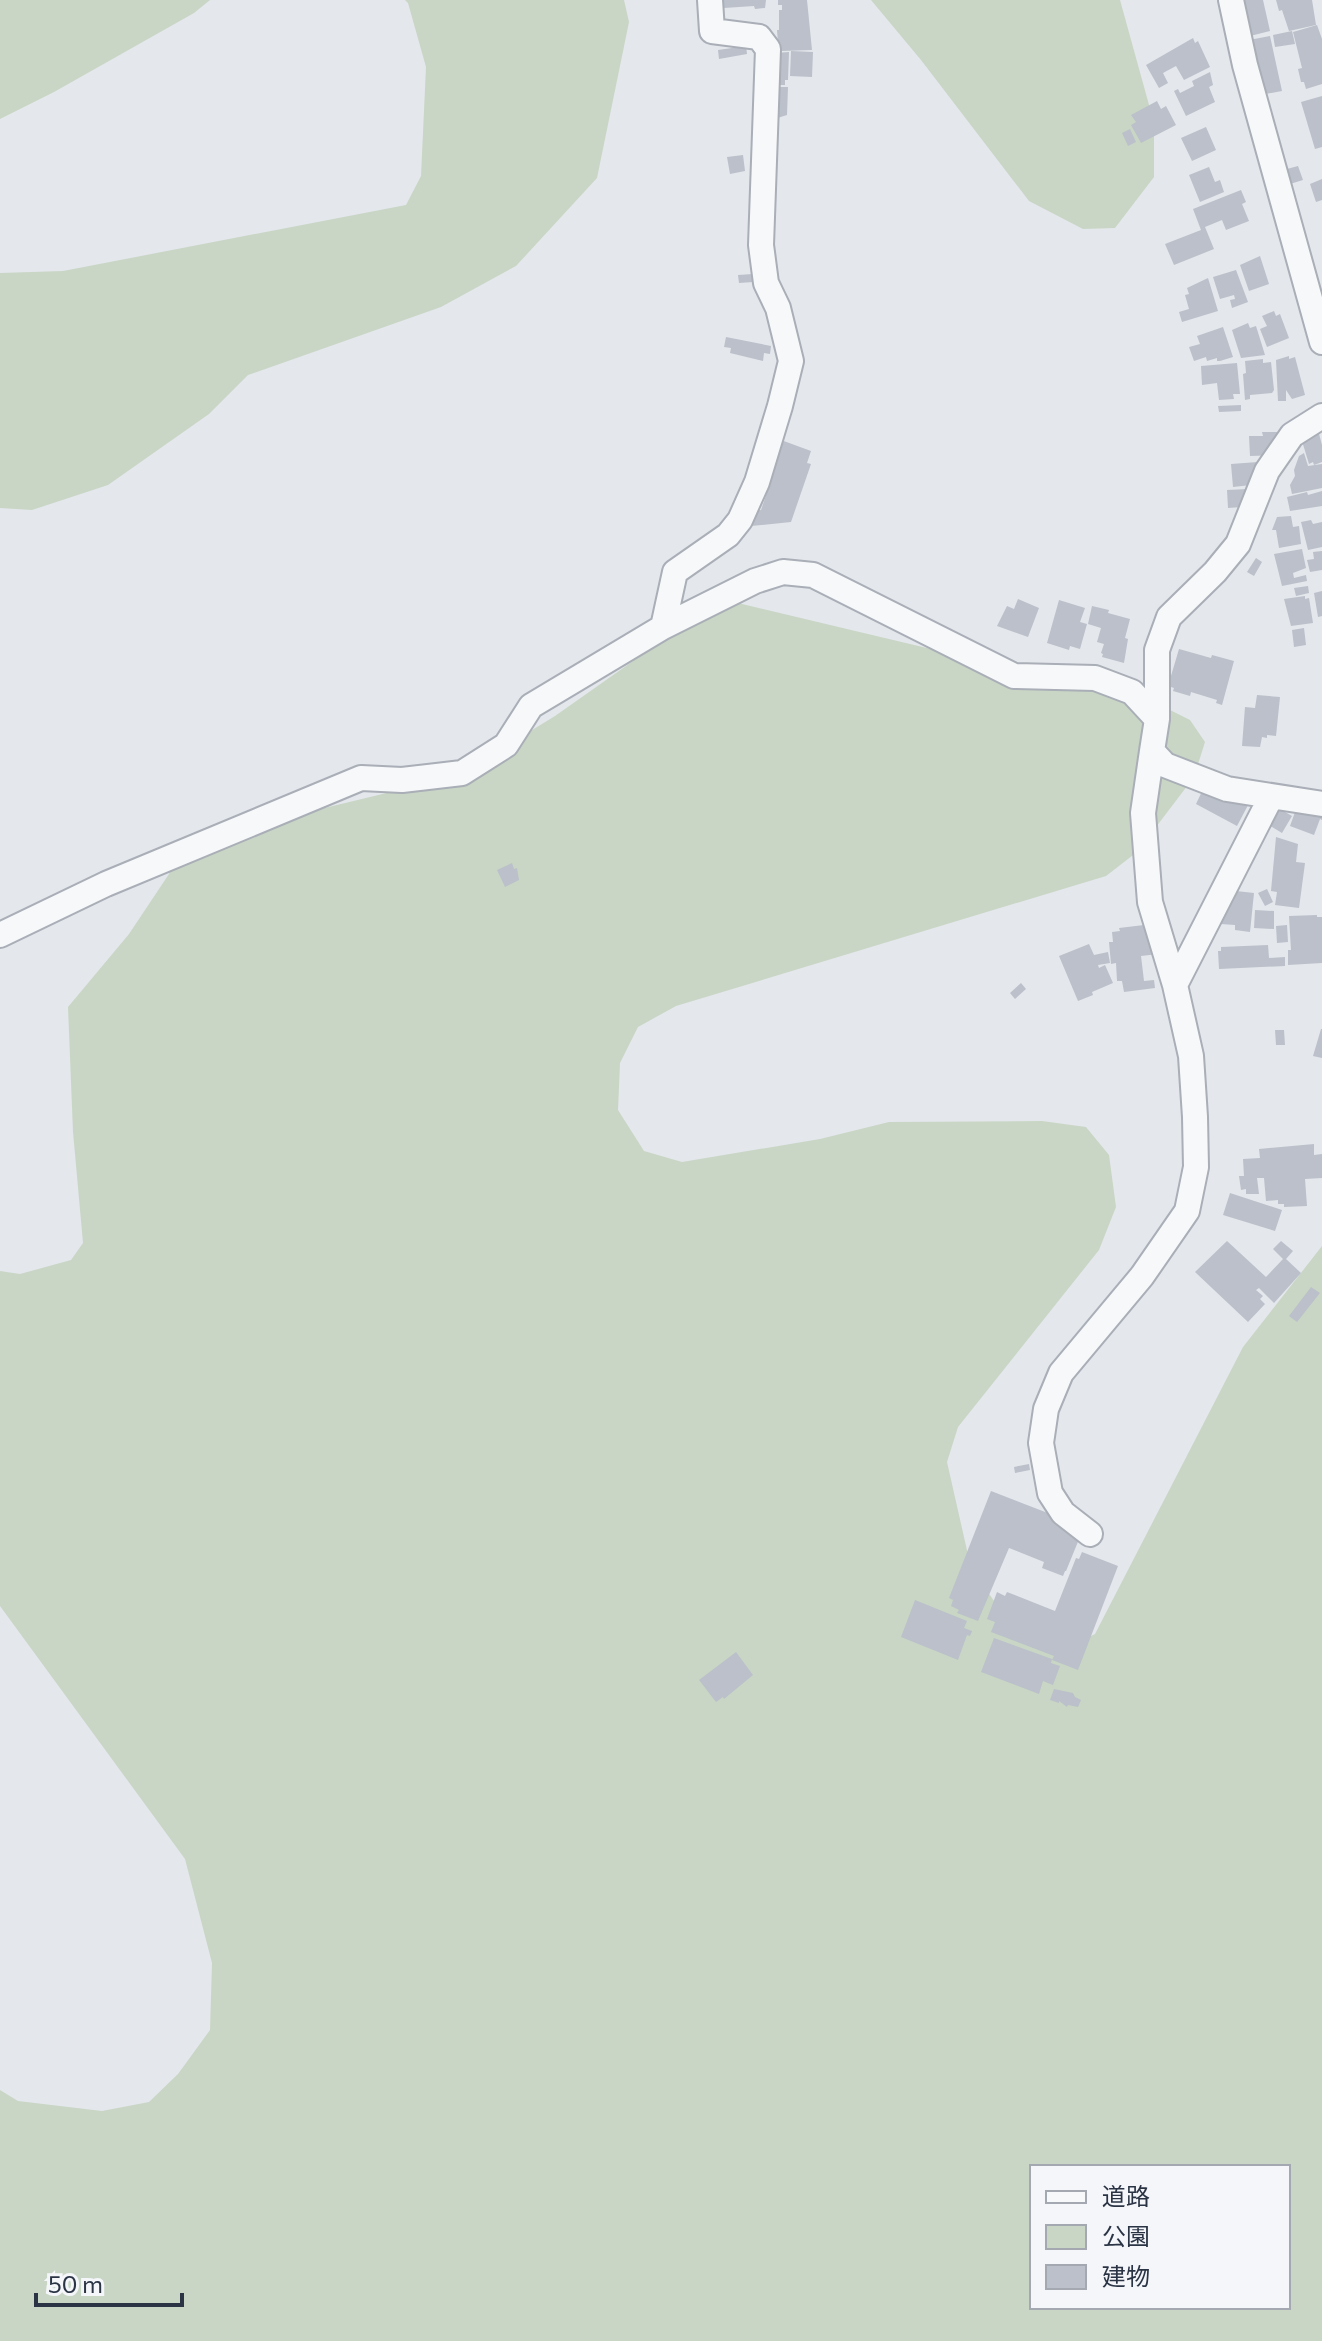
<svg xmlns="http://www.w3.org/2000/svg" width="1322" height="2341" font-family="Commissioner,'Noto Sans JP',sans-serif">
<rect width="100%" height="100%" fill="#e4e7ec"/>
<!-- green -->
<path fill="#c9d6c5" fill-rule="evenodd" d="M0 0H210L194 13 54 92 0 119Z
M405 0H624L629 22 597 178 516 266 441 307 248 375 209 414 108 485 32 510 0 508V273L63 271 406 205 421 176 426 67 408 3Z
M871 0H1120L1154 123V177L1115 228 1083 229 1029 201 921 60Z
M721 599 1154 702 1190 720 1205 742 1194 777 1137 852 1106 876 676 1006 638 1027 620 1063 618 1110 644 1151 682 1162 820 1139 889 1122 1042 1121 1086 1127 1109 1155 1116 1207 1099 1250 958 1427 947 1462 971 1568 1015 1631 1062 1651 1095 1634 1243 1347 1322 1246V2341H0V2090L18 2101 102 2111 149 2102 178 2074 210 2030 212 1963 185 1859 0 1606V1271L20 1274 71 1260 83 1243 73 1132 68 1007 129 934 169 874 175 844 457 776 555 716ZM1032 2167H1288V2307H1032Z"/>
<!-- building -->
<path fill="#bbc0ca" d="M724 0H766L765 8 755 9 754 6 724 8Z
M778 0H807L812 50 781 51V43H778L777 30H779V10H782V5H778Z
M1226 0H1263L1270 31 1238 39Z
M1276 0H1312L1316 25 1289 31 1282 10 1279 11Z
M1317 25 1322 39V84L1306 89 1304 82H1301L1298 69 1302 68 1293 32Z
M1292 31 1295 44 1275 47 1273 35Z
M1270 36 1282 91 1255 96 1244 41Z
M1193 38 1195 43 1198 41 1210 67 1184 80 1176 66 1163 73 1168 83 1159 88 1146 65Z
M746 46 747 54 719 59 718 50Z
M791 51 813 52 812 77 790 76Z
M789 52 788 80H785V85H769L775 53Z
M1210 72 1213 85 1209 87 1215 102 1186 116 1174 91 1178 89 1180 93 1194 86 1192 81Z
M772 87H788L787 115 771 120Z
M1322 96V147L1315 149 1301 102Z
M1157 101 1161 109 1166 106 1176 125 1141 143 1131 125 1136 122 1131 115Z
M1206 127 1216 150 1192 161 1181 138Z
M1130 129 1136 142 1128 146 1122 133Z
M743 155 745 171 730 174 727 157Z
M1298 166 1303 180 1280 187 1276 172Z
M1209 167 1215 182 1220 180 1224 192 1200 202 1189 175Z
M1322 179V200L1316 202 1310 184Z
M1241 190 1246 202 1242 204 1249 221 1226 230 1222 220 1205 227 1214 249 1174 265 1165 244 1201 230 1193 209Z
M1260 256 1269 284 1249 291 1240 265Z
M1236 270 1248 302 1232 308 1230 300 1235 299 1234 295 1220 299 1213 277Z
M753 274 768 281 739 283 738 275Z
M1208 278 1218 311 1182 322 1179 312 1189 309 1185 295 1189 294 1187 288Z
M1274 311 1276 316 1280 314 1289 338 1267 347 1260 329 1267 326 1262 316Z
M1248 323 1250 328 1256 326 1265 355 1241 358 1232 330Z
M1223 327 1233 357 1220 361H1217V358L1207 361 1206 357 1194 361 1189 347 1200 344 1197 336Z
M726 337 771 346 770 354 764 353 763 361 730 353 731 348 724 347Z
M1289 356V359L1295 357 1305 395 1292 399 1286 390V401H1278L1276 360Z
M1263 359V363L1271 362 1274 390 1272 393 1250 395V399L1245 400 1243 374 1246 373 1245 361Z
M1237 363 1240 394H1233L1234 399 1219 400 1217 383 1202 385 1201 366Z
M1241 405V411L1219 412 1218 406Z
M1318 430 1322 445V462L1314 465 1313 462 1309 464 1302 441 1306 440 1305 435Z
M1262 432H1277L1278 455 1250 456 1249 436H1263Z
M781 440 811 451 807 463 811 464 791 522 751 526V511L761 510 774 472 770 471Z
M1304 453 1308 466 1322 464V488L1292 494 1290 485 1295 476 1294 470 1299 456Z
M1258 462 1260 484 1233 487 1231 464Z
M1248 489 1257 506 1228 508 1227 490Z
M1322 491V506L1290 511 1287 497 1307 492 1308 495Z
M1291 516 1293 527 1299 526 1301 544 1279 548 1276 530H1272L1277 517Z
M1311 520 1313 524 1322 522V547L1308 550 1301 522Z
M1302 549 1306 568 1293 573 1294 578 1306 575 1307 581 1282 586 1274 554Z
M1322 551V570L1310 572 1307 560 1314 559 1313 552Z
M1256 558 1262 562 1254 576 1247 572Z
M1308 586 1309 593 1296 596 1294 588Z
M1322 591V616L1318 617 1314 593Z
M1305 596V599L1309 598 1313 623 1291 626 1284 599Z
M1018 599 1039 608 1028 637 997 626 1007 606 1014 609Z
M1059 600 1085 608 1080 622 1087 624 1080 649 1070 646 1069 650 1047 643Z
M1092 606 1109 610 1108 613 1130 619 1125 638 1128 639 1124 663 1102 657 1103 654 1101 653 1104 644 1097 642 1101 628 1088 624Z
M1304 628 1306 645 1294 647 1292 630Z
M1179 649 1211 658 1212 655 1234 661 1222 705 1216 703 1217 700 1191 692 1190 696 1173 691 1174 688 1168 686Z
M1257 695 1280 697 1276 736 1267 735V738L1262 737 1260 747 1242 746 1245 707 1255 708Z
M1206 783 1256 790 1237 826 1196 804Z
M1303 790 1322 803V820L1320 819 1314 835 1290 826Z
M1268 802 1292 816 1282 833 1259 819Z
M1276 837 1298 844 1296 862 1305 863 1299 908 1275 905 1277 892 1271 891Z
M512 863 514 869 517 868 519 880 505 887 497 870Z
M1267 889 1273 902 1265 906 1258 893Z
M1227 890 1254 893 1250 932 1235 930V925L1221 924 1224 898Z
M1255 910 1274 911V929L1254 928Z
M1317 915V917H1322V963L1288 965V950H1291L1289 916Z
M1161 923 1167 953 1141 956 1144 981 1154 980 1155 988 1124 992 1122 981H1117L1116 963 1111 964 1109 942H1113L1112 932 1120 931 1119 928Z
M1287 925 1288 942 1277 943 1276 926Z
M1089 944 1094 955 1108 952 1110 963 1098 965 1099 968 1105 965 1113 983 1092 992 1093 995 1078 1001 1059 956Z
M1268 945 1269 958 1285 957V966L1219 969 1218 951H1221V947Z
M1021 983 1026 989 1015 999 1010 993Z
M1321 1029H1322V1058L1313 1056Z
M1275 1030H1284L1285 1045H1276Z
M1314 1144V1155L1322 1154V1178L1305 1179 1307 1206 1284 1207V1204H1278V1200L1266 1201 1264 1178H1257L1259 1194H1246V1189L1241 1190 1239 1176H1244L1243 1159 1260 1158 1259 1149Z
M1230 1193 1282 1210 1275 1231 1223 1215Z
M1227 1241 1266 1277 1283 1259 1273 1249 1281 1241 1293 1251 1286 1259 1301 1273 1274 1303 1259 1288 1256 1290 1263 1296 1260 1299 1265 1304 1248 1322 1195 1272Z
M1311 1287 1320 1293 1297 1322 1289 1316Z
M1029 1464 1030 1470 1015 1473 1014 1467Z
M991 1491 1084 1527 1066 1571H1065L1063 1576 1042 1568 1044 1562 1009 1548 978 1621 957 1613 959 1610 951 1606 953 1600 949 1598Z
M1082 1552 1118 1566 1078 1670 1052 1660 1054 1656 991 1632 995 1622 987 1619 997 1592 1005 1596 1007 1592 1055 1611 1076 1558 1079 1559Z
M915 1600 967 1621 964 1628 972 1631 970 1636 967 1635 958 1660 901 1637Z
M994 1638 1052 1659 1051 1663 1060 1666 1053 1685 1043 1681 1039 1694 981 1672Z
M736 1652 753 1675 724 1699 723 1697 716 1702 699 1680Z
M1054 1689 1073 1693 1075 1697 1081 1700 1078 1707 1068 1705 1067 1707 1059 1701V1703L1050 1700Z"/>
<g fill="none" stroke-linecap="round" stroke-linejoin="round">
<!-- minor casing -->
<g stroke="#a9aeb7" stroke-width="28">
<path id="minor" d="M1231 0 1245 65 1322 342
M663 627 675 572 728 535 740 520 757 482 780 406 791 361 778 308 766 283 761 245 768 49 759 37 712 31 710 0
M1157 719V650L1169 617 1215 572 1238 544 1267 471 1292 435 1322 416
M0 935 106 884 361 778 402 780 462 773 506 745 531 706 663 627 755 581 783 572 813 575 1014 676 1095 678 1132 692 1157 719 1152 751 1165 765 1227 789 1322 804
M1175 985 1271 797
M1090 1534 1063 1513 1050 1493 1041 1443 1046 1409 1061 1373 1142 1276 1187 1211 1196 1167 1195 1117 1191 1056 1175 985 1150 902 1143 813 1152 751"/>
</g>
<!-- minor -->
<use href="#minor" stroke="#f7f8fa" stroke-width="24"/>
</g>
<!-- legend -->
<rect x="1030" y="2165" width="260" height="144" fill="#f4f6f9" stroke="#a4a8b1" stroke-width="2"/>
<rect x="1046" y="2191" width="40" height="12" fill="#f7f8fa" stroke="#a4a8b1" stroke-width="2"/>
<text x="1102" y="2205" font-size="24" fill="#2b3445">道路</text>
<rect x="1046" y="2225" width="40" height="24" fill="#c9d6c5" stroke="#a4a8b1" stroke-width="2"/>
<text x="1102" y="2245" font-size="24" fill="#2b3445">公園</text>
<rect x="1046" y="2265" width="40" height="24" fill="#bbc0ca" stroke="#a4a8b1" stroke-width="2"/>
<text x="1102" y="2285" font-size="24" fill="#2b3445">建物</text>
<!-- scale -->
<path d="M36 2293v12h146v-12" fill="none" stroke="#2b3445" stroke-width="4"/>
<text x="48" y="2293" font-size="24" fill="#2b3445" stroke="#f4f6f9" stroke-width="6" paint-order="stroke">50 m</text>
</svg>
